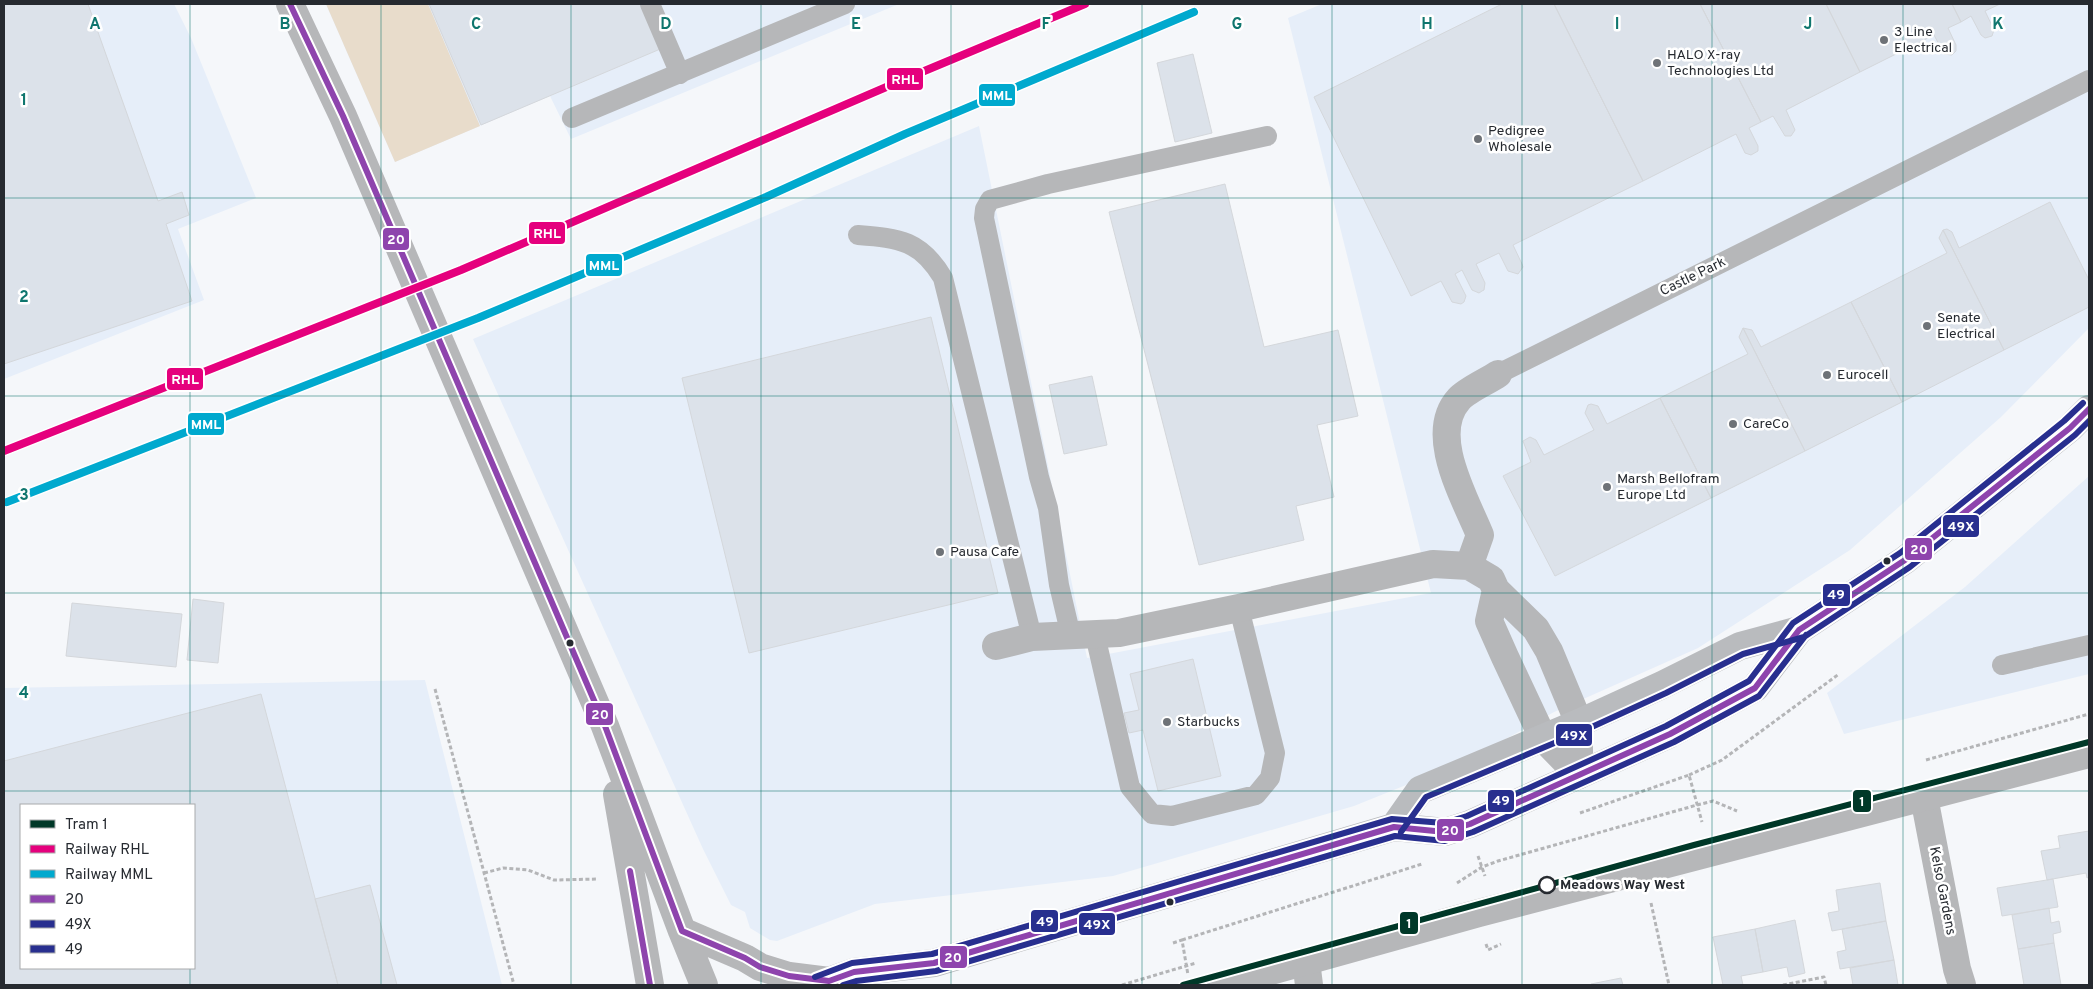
<svg xmlns="http://www.w3.org/2000/svg" width="2093" height="989" font-family="Overpass,sans-serif">
<rect width="100%" height="100%" fill="#f5f7fa"/>
<!-- built -->
<path fill="#e6eef9" fill-rule="evenodd" d="M4 4H174L191 38 256 198 178 229 204 300 4 379Z
M326 4H899L571 139 550 96 395 162Z
M1322 4H2089V328L2001 417 1850 550 1698 648 1554 712 1468 760 1354 806 1113 876 875 904 777 941 770 940 750 928 745 912 731 905 703 849 473 339 979 126 1087 658 1431 593 1288 18Z
M2089 476V674L1844 734 1827 693 1965 587Z
M425 680 502 985H4V688ZM21 805H194V968H21Z"/>
<!-- green -->
<path fill="#e8dccb" d="M326 4H428L480 126 395 162Z"/>
<!-- building -->
<path fill="#dce2ea" stroke="#d4d7db" fill-rule="evenodd" d="M4 4H88L158 201 182 192 189 215 166 224 192 301 4 364Z
M429 4H646L665 47 481 125Z
M1502 4H1554L1643 181 1513 245 1522 264 1523 267 1518 274 1508 271 1499 253 1476 264 1485 283 1484 290 1482 291 1479 293 1472 290 1462 270 1455 274 1466 296 1464 302 1461 304 1452 302 1441 281 1411 296 1314 97Z
M1554 4H1700L1761 122 1749 128 1758 146V151L1751 155 1745 153 1736 134 1643 181Z
M1700 4H1826L1860 72 1786 110 1795 130 1791 136H1785L1773 116 1761 122Z
M1826 4H1952L1961 22 1948 28 1956 45V51L1952 55 1944 54 1934 35 1860 72Z
M1952 4H2000L1985 11 1994 30 1992 36 1985 38 1981 35 1971 16 1961 22Z
M1193 54 1212 133 1175 142 1157 63Z
M1225 184 1264 347 1338 330 1358 416 1317 425 1334 497 1296 506 1304 540 1199 565 1109 212Z
M2050 202 2089 280V307L2004 350 1943 230 1947 229 1952 232 1959 248Z
M1943 230 2004 350 1902 402 1851 302 1947 253 1939 238Z
M1851 302 1902 402 1805 451 1743 328 1752 330 1761 347Z
M931 317 998 593 749 653 682 378Z
M1743 328 1805 451 1711 498 1660 398 1748 354 1739 337Z
M1092 376 1107 445 1064 454 1049 385Z
M1660 398 1711 498 1555 576 1503 476 1531 462 1523 441 1530 437 1536 440 1544 455 1594 430 1585 413 1588 405 1591 404 1598 406 1607 424Z
M193 599 224 603 218 663 187 660Z
M72 603 182 614 176 667 66 656Z
M1193 659 1221 776 1158 791 1143 730 1129 733 1124 713 1139 710 1130 674Z
M261 694 338 985H4V761ZM21 805H194V968H21Z
M2089 831V877L2087 878 2086 873 2047 880 2041 851 2060 848 2058 836Z
M2053 879 2058 907 2002 916 1997 888Z
M1880 883 1886 921 1832 931 1828 913 1839 911 1836 890Z
M370 885 397 985H338L315 899Z
M2049 908 2051 923 2059 921 2061 932 2053 934 2054 943 2018 949 2012 915Z
M1795 920 1805 973 1789 977 1787 967 1763 972 1755 929Z
M1886 921 1894 960 1840 969 1837 952 1846 950 1842 929Z
M1755 929 1763 972 1741 976 1743 985H1723L1713 937Z
M2054 943 2061 985H2024L2018 949Z
M1894 960 1898 985H1853L1850 968Z
M1621 978 1623 985H1592L1591 984Z"/>
<g fill="none" stroke-linecap="round" stroke-linejoin="round">
<!-- path -->
<path stroke="#b4b5b7" stroke-width="3" stroke-dasharray="4 2.5" stroke-linecap="butt" d="M435 689 514 985
M1926 760 2089 714
M1689 775 1722 760 1839 674
M1580 813 1689 775 1702 822
M1478 856 1485 876
M484 873 503 868 528 870 554 880 598 879
M1457 883 1482 867 1498 861 1697 805 1713 801 1737 811
M1651 903 1669 985
M1182 940 1422 864
M1173 943 1182 940 1188 975
M1486 944 1488 950 1501 944
M1122 985 1196 963
M1783 985 1824 977 1826 985"/>
<!-- service -->
<path stroke="#b6b7b9" stroke-width="20" d="M650 4 680 74
M572 118 845 4
M858 235C900 238 921 241 943 278L1032 637
M1498 374 2089 80
M1095 635 1130 787 1152 814 1172 816 1256 795 1270 778 1275 753 1239 608
M1071 636 1059 585 1048 508 1039 477 984 218 985 209 990 200 1048 184 1267 136
M2002 665 2089 645"/>
<!-- minor -->
<path stroke="#b6b7b9" stroke-width="28" d="M1469 566 1480 535C1465 498 1427 434 1459 399 1467 390 1488 381 1498 374
M996 646 1032 637 1119 633 1239 608 1433 564 1469 566 1491 579 1496 590 1536 629 1549 651 1579 723V775L1543 738 1505 657 1489 621 1496 590
M1924 797 1957 969 1962 985
M1306 961 1309 985"/>
<!-- tertiary -->
<path stroke="#b6b7b9" stroke-width="28" d="M290 4 343 116 605 726 682 931 704 985
M617 794 650 985
M682 931 745 958 760 967 789 976 829 981
M1221 985 1479 913 2089 754"/>
<!-- primary -->
<path stroke="#b9bbbe" stroke-width="28" d="M1394 827 1420 790 1579 723 1662 685 1740 646 1799 630 1905 560 2070 428 2089 409
M818 985 854 972 934 963 1394 827 1445 832 1470 824 1670 734 1755 688 1799 630"/>
<!-- bus-1 casing -->
<g stroke="#fff" stroke-width="10">
<path id="bus-1" d="M290 4 343 116 605 726 682 931 745 958 760 967 789 976 829 981 854 972 934 963 1394 827 1445 832 1470 824 1670 734 1755 688 1799 630 1905 560 2070 428 2089 409
M630 871 650 985"/>
</g>
<!-- bus-2 casing -->
<g stroke="#fff" stroke-width="10">
<path id="bus-2" d="M1401 832 1426 797 1583 731 1666 693 1743 654 1804 637 1910 567 2075 435 2089 421
M843 985 856 981 936 971 1395 836 1445 841 1473 832 1674 742 1759 696 1806 635"/>
</g>
<!-- bus-3 casing -->
<g stroke="#fff" stroke-width="10">
<path id="bus-3" d="M815 977 852 963 932 954 1392 819 1444 823 1467 816 1666 726 1749 681 1793 623 1900 553 2064 421 2083 403"/>
</g>
<!-- bus-1 -->
<use href="#bus-1" stroke="#8e44ad" stroke-width="6"/>
<!-- bus-2 -->
<use href="#bus-2" stroke="#282f8f" stroke-width="6"/>
<!-- bus-3 -->
<use href="#bus-3" stroke="#282f8f" stroke-width="6"/>
<!-- rail-1 casing -->
<g stroke="#fff" stroke-width="11">
<path id="rail-1" d="M4 451 461 270 898 82 1085 4"/>
</g>
<!-- rail-2 casing -->
<g stroke="#fff" stroke-width="11">
<path id="rail-2" d="M7 502 478 318 766 197 905 134 1194 12"/>
</g>
<!-- rail-1 -->
<use href="#rail-1" stroke="#e5007d" stroke-width="8"/>
<!-- rail-2 -->
<use href="#rail-2" stroke="#00a9ce" stroke-width="8"/>
<!-- tram-1 casing -->
<g stroke="#fff" stroke-width="10">
<path id="tram-1" d="M1183 985 1694 845 2089 742"/>
</g>
<!-- tram-1 -->
<use href="#tram-1" stroke="#003828" stroke-width="6"/>
</g>
<!-- grid -->
<path fill="none" stroke="#0f766e" stroke-width="1" stroke-opacity="0.55" d="M190 4V805M381 4V985M571 4V985M761 4V985M951 4V985M1142 4V985M1332 4V985M1522 4V985M1712 4V985M1903 4V985M4 198H2089M4 396H2089M4 593H2089M4 791H2089M190 968V985"/>
<!-- markers -->
<g fill="#6e7277" stroke="#fff" stroke-width="2">
<circle cx="1884" cy="40" r="5"/>
<circle cx="1657" cy="63" r="5"/>
<circle cx="1478" cy="139" r="5"/>
<circle cx="1927" cy="326" r="5"/>
<circle cx="1827" cy="375" r="5"/>
<circle cx="1733" cy="424" r="5"/>
<circle cx="1607" cy="487" r="5"/>
<circle cx="940" cy="552" r="5"/>
<circle cx="1167" cy="722" r="5"/>
</g>
<g fill="#262a30" stroke="#fff" stroke-width="2">
<circle cx="1887" cy="561" r="4.5"/>
<circle cx="570" cy="643" r="4.5"/>
<circle cx="1170" cy="902" r="4.5"/>
</g>
<circle fill="#fff" stroke="#262a30" stroke-width="2.5" cx="1547" cy="885" r="8"/>
<g text-anchor="middle" dominant-baseline="central" stroke-width="5" stroke-linejoin="round" paint-order="stroke">
<!-- poi labels -->
<g font-size="14" fill="#262a30" stroke="#fff" text-anchor="start">
<text x="1894" y="32">3 Line<tspan x="1894" dy="16">Electrical</tspan></text>
<text x="1667" y="55">HALO X-ray<tspan x="1667" dy="16">Technologies Ltd</tspan></text>
<text x="1488" y="131">Pedigree<tspan x="1488" dy="16">Wholesale</tspan></text>
<text x="1937" y="318">Senate<tspan x="1937" dy="16">Electrical</tspan></text>
<text x="1837" y="375">Eurocell</text>
<text x="1743" y="424">CareCo</text>
<text x="1617" y="479">Marsh Bellofram<tspan x="1617" dy="16">Europe Ltd</tspan></text>
<text x="950" y="552">Pausa Cafe</text>
<text x="1177" y="722">Starbucks</text>
</g>
<!-- street labels -->
<g font-size="14" fill="#262a30" stroke="#fff">
<text transform="translate(1693 277) rotate(-26)">Castle Park</text>
<text transform="translate(1942 891) rotate(79)">Kelso Gardens</text>
</g>
<!-- stop labels -->
<g font-size="14" font-weight="bold" fill="#262a30" stroke="#fff" text-anchor="start">
<text x="1560" y="885">Meadows Way West</text>
</g>
</g>
<g font-size="16" text-anchor="middle" font-weight="bold" fill="#0f766e" stroke="#fff" stroke-width="5" stroke-linejoin="round" paint-order="stroke">
<text x="95" y="29">A</text>
<text x="285" y="29">B</text>
<text x="476" y="29">C</text>
<text x="666" y="29">D</text>
<text x="856" y="29">E</text>
<text x="1046" y="29">F</text>
<text x="1237" y="29">G</text>
<text x="1427" y="29">H</text>
<text x="1617" y="29">I</text>
<text x="1808" y="29">J</text>
<text x="1998" y="29">K</text>
<text x="24" y="105">1</text>
<text x="24" y="302">2</text>
<text x="24" y="500">3</text>
<text x="24" y="698">4</text>
</g>
<g stroke="#fff" stroke-width="2">
<rect x="886" y="67" width="38" height="24" rx="5" fill="#e5007d"/>
<rect x="978" y="83" width="38" height="24" rx="5" fill="#00a9ce"/>
<rect x="528" y="221" width="38" height="24" rx="5" fill="#e5007d"/>
<rect x="382" y="227" width="28" height="24" rx="5" fill="#8e44ad"/>
<rect x="585" y="253" width="38" height="24" rx="5" fill="#00a9ce"/>
<rect x="166" y="367" width="38" height="24" rx="5" fill="#e5007d"/>
<rect x="187" y="412" width="38" height="24" rx="5" fill="#00a9ce"/>
<rect x="1942" y="514" width="38" height="24" rx="5" fill="#282f8f"/>
<rect x="1904" y="537" width="29" height="24" rx="5" fill="#8e44ad"/>
<rect x="1822" y="583" width="29" height="24" rx="5" fill="#282f8f"/>
<rect x="585" y="702" width="29" height="24" rx="5" fill="#8e44ad"/>
<rect x="1555" y="723" width="38" height="24" rx="5" fill="#282f8f"/>
<rect x="1487" y="789" width="28" height="24" rx="5" fill="#282f8f"/>
<rect x="1852" y="789" width="20" height="24" rx="5" fill="#003828"/>
<rect x="1436" y="818" width="29" height="24" rx="5" fill="#8e44ad"/>
<rect x="1030" y="909" width="29" height="24" rx="5" fill="#282f8f"/>
<rect x="1399" y="911" width="20" height="24" rx="5" fill="#003828"/>
<rect x="1078" y="912" width="38" height="24" rx="5" fill="#282f8f"/>
<rect x="939" y="945" width="29" height="24" rx="5" fill="#8e44ad"/>
</g>
<g font-size="14" text-anchor="middle" font-weight="bold" fill="#fff">
<text x="905" y="84">RHL</text>
<text x="997" y="100">MML</text>
<text x="547" y="238">RHL</text>
<text x="396" y="244">20</text>
<text x="604" y="270">MML</text>
<text x="185" y="384">RHL</text>
<text x="206" y="429">MML</text>
<text x="1961" y="531">49X</text>
<text x="1919" y="554">20</text>
<text x="1836" y="599">49</text>
<text x="600" y="719">20</text>
<text x="1574" y="740">49X</text>
<text x="1501" y="805">49</text>
<text x="1862" y="806">1</text>
<text x="1450" y="835">20</text>
<text x="1045" y="926">49</text>
<text x="1409" y="928">1</text>
<text x="1097" y="929">49X</text>
<text x="953" y="962">20</text>
</g>
<!-- border -->
<rect width="2093" height="989" fill="none" stroke="#262a30" stroke-width="10"/>
<!-- legend -->
<rect x="20" y="804" width="175" height="165" fill="#ffffff" stroke="#a8aaac"/>
<rect x="30" y="820" width="25" height="8" fill="#003828" stroke="#a8aaac"/>
<text x="65" y="829" font-size="15" fill="#262a30">Tram 1</text>
<rect x="30" y="845" width="25" height="8" fill="#e5007d" stroke="#a8aaac"/>
<text x="65" y="854" font-size="15" fill="#262a30">Railway RHL</text>
<rect x="30" y="870" width="25" height="8" fill="#00a9ce" stroke="#a8aaac"/>
<text x="65" y="879" font-size="15" fill="#262a30">Railway MML</text>
<rect x="30" y="895" width="25" height="8" fill="#8e44ad" stroke="#a8aaac"/>
<text x="65" y="904" font-size="15" fill="#262a30">20</text>
<rect x="30" y="920" width="25" height="8" fill="#282f8f" stroke="#a8aaac"/>
<text x="65" y="929" font-size="15" fill="#262a30">49X</text>
<rect x="30" y="945" width="25" height="8" fill="#282f8f" stroke="#a8aaac"/>
<text x="65" y="954" font-size="15" fill="#262a30">49</text>
</svg>
